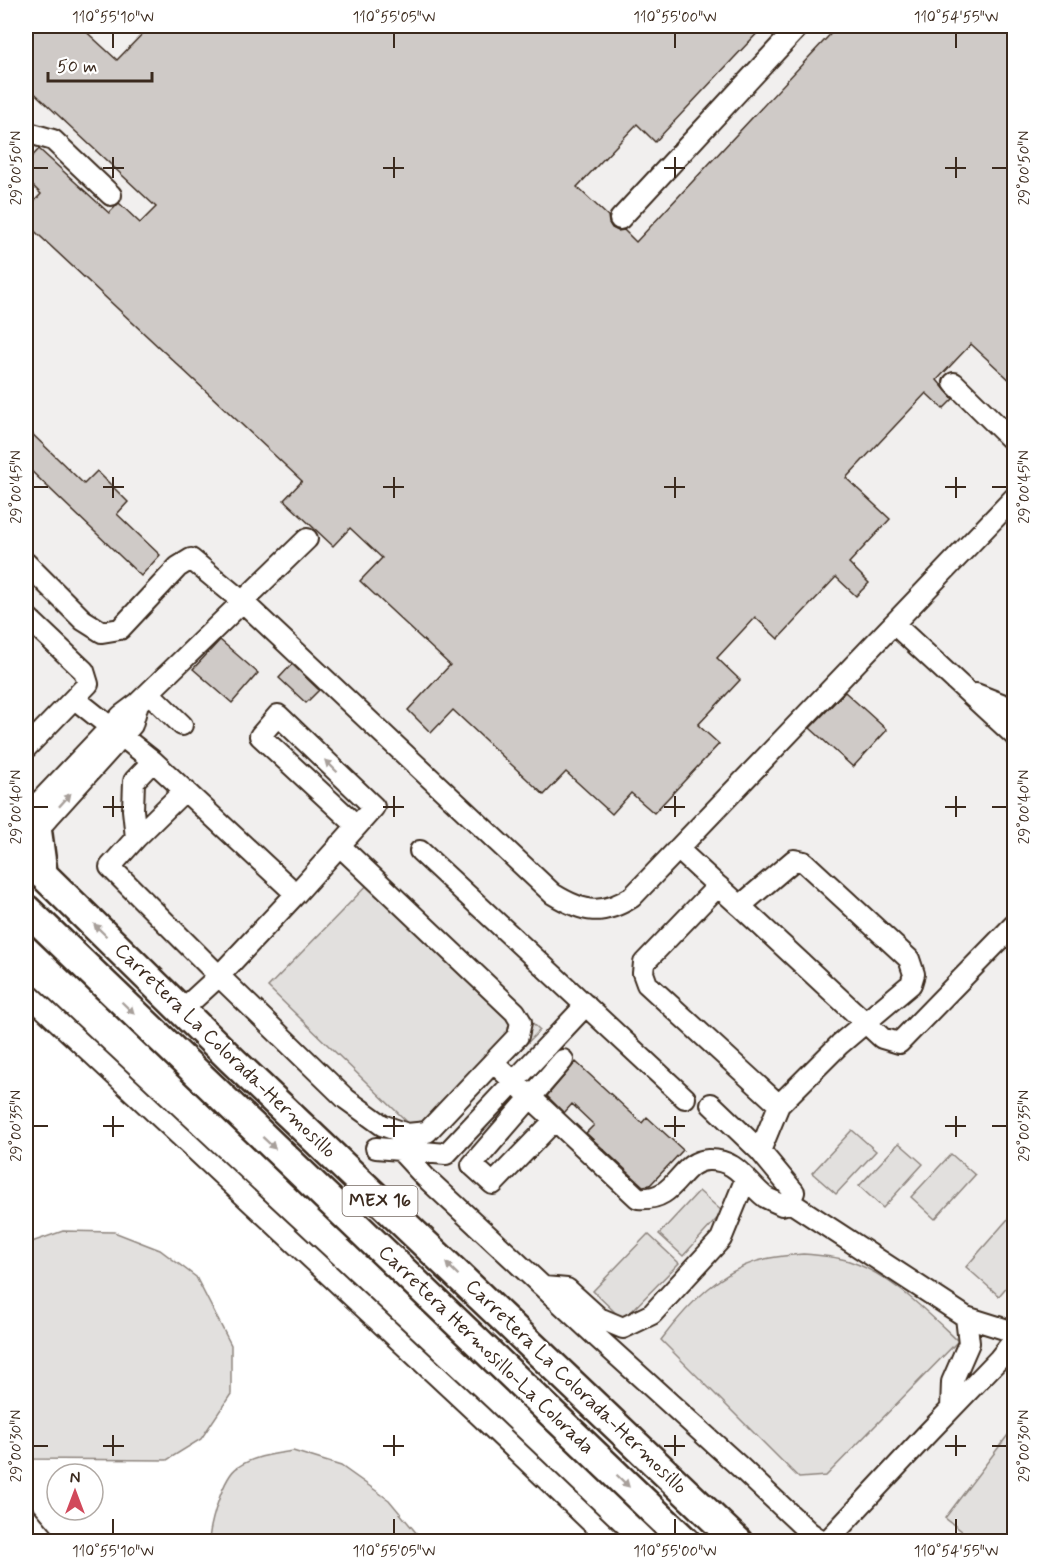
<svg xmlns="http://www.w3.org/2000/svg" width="1040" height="1567" font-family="Mynerve,sans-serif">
<rect width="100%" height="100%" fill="#fff"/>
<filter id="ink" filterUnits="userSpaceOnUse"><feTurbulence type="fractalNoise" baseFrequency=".0167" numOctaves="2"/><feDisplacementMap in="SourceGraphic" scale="12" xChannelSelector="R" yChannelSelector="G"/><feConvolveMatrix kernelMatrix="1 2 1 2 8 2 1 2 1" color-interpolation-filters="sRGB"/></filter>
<g filter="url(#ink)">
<!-- built -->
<path fill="#f1efee" d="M26 26H1014V1541H755L26 857Z"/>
<!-- green -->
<path fill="#e2e0de" stroke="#8e857e" stroke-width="1.5" d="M378 874 540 1030 429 1143 268 987Z
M852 1130 876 1151 836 1194 812 1173Z
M899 1143 923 1164 883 1208 859 1186Z
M951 1154 975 1175 935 1219 911 1197Z
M699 1191 723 1212 683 1256 659 1234Z
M1014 1212V1278L999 1296 966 1267Z
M63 1231 114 1232 160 1250 196 1277 231 1345V1394L201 1439 167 1460 26 1459V1244Z
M648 1234 679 1263 623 1320 593 1291Z
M803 1254C819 1255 834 1256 849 1261 891 1275 926 1311 958 1341L826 1476 799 1478 661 1340C688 1304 724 1266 770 1258 781 1256 792 1255 803 1254Z
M1014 1427V1541H975L945 1518Z
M293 1451 341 1466 389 1500 423 1541H209C210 1524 223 1476 238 1467 254 1456 274 1454 293 1451Z"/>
<!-- building -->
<path fill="#cfcac7" stroke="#3b2a1e" stroke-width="1.5" d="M26 26H80L117 60 150 26H764L655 142 637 124 577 187 608 216 609 223 612 228 618 231 624 230 636 242 838 26H958L963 30 967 26H1014V384L971 344 937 380 953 399 943 409 926 393 846 478 890 519 849 563 869 583 856 596 836 577 778 639 755 617 717 658 740 680 698 725 719 744 654 813 631 793 612 814 566 772 544 795 453 710 431 733 408 710 450 665 360 581 382 558 350 528 333 546 284 500 302 481 26 223V210L41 194 26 179V163L39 149 109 213 119 203 140 223 156 207 26 85Z
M26 428 84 484 97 471 128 502 117 514 160 555 141 576 26 466Z
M220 640 258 673 232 703 193 669Z
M292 664 319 690 306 703 279 678Z
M845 692 887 730 853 767 810 728Z
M576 1062 642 1123 647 1117 683 1150 650 1185 643 1186 586 1133 594 1125 572 1104 564 1113 547 1096Z"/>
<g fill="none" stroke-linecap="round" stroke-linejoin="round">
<!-- minor casing -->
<g stroke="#3b2a1e" stroke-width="24">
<path id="minor" d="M26 132 53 140 111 195
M620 219 799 26
M954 383 1014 442
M26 563 83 620 102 632 120 629 178 567 191 559 243 602 553 894C584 913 602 916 632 897L1014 498
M26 616 84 671 88 684 26 748
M894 624 1014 735
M149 693 182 725
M976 694 1014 709
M75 699 153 761 296 894
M138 703 307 539
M153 761 134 781 133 810 136 838 110 867 219 976 296 894 374 807 278 715 260 736 357 826
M26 816 122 715 138 703 132 725 29 839
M136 838 185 790
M678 849 718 886
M420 851 685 1098
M740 906 882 1038 899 1043 1014 925
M26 992 479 1415 612 1542
M182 1010 219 976 346 1099 382 1125 407 1134 427 1132 518 1036 521 1022 515 1012 339 845
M493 1062 638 1198C678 1202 678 1161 708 1160 737 1159 745 1181 765 1197 770 1200 776 1202 782 1205L790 1202 794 1192 760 1151 779 1105 840 1044 911 984 914 974 909 959 804 862 794 860 740 906 718 886 644 963 643 973 647 984 779 1105
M711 1104 760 1151
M555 1120 493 1184 472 1165 563 1060
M376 1148 400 1150 425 1177 599 1339 740 1467 810 1533C818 1538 821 1542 830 1538L925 1436 999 1359 1014 1340
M400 1150 446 1154 586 1005
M790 1202 966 1317 1014 1332
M544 1287 567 1289 599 1318 623 1328 652 1314 721 1239 746 1178
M951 1409 952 1382 969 1343 966 1317
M26 1517 47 1542"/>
</g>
<!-- highway casing -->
<g stroke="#3b2a1e" stroke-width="33">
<path id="highway" d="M26 809 35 807
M37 831 43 875
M26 858 231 1059 738 1542
M26 909 686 1542"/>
</g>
<!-- minor -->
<use href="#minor" stroke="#fff" stroke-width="20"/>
<!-- highway -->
<use href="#highway" stroke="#fff" stroke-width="28"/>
</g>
<!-- one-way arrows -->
<defs><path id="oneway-solid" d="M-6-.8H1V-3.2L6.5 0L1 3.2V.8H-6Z" transform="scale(1.5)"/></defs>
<g fill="#a79f9a">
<use href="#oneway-solid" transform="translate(331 766) rotate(-136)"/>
<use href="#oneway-solid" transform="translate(65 800) rotate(-48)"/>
<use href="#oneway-solid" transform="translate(100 930) rotate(-136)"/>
<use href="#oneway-solid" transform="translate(128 1008) rotate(44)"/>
<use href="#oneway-solid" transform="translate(269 1143) rotate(43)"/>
<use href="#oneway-solid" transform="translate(452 1269) rotate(-136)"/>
<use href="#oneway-solid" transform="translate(623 1481) rotate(44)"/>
</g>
</g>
<!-- ticks -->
<path fill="none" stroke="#3b2a1e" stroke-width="2" d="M113 33V48M394 33V48M675 33V48M956 33V48M113 157V178M394 157V178M675 157V178M956 157V178M33 168H48M103 168H124M383 168H404M664 168H685M945 168H966M992 168H1007M113 477V498M394 477V498M675 477V498M956 477V498M33 487H48M103 487H124M383 487H404M664 487H685M945 487H966M992 487H1007M113 796V817M394 796V817M675 796V817M956 796V817M33 807H48M103 807H124M383 807H404M664 807H685M945 807H966M992 807H1007M113 1116V1137M394 1116V1137M675 1116V1137M956 1116V1137M33 1126H48M103 1126H124M383 1126H404M664 1126H685M945 1126H966M992 1126H1007M113 1435V1456M394 1435V1456M675 1435V1456M956 1435V1456M33 1446H48M103 1446H124M383 1446H404M664 1446H685M945 1446H966M992 1446H1007M113 1519V1534M394 1519V1534M675 1519V1534M956 1519V1534"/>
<g text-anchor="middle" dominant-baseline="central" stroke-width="5" stroke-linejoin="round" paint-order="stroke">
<!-- shield labels -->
<rect fill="#fff" stroke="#766a62" stroke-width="1.5" x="342.5" y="1186" width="75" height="30" rx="4.5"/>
<g font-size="18" font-weight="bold" fill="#3b2a1e">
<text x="380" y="1201">MEX 16</text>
</g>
<!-- street labels -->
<g font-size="20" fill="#3b2a1e" stroke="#fff">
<text transform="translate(225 1051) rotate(44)">Carretera La Colorada-Hermosillo</text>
<text transform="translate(486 1350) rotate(44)">Carretera Hermosillo-La Colorada</text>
<text transform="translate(576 1387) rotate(44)">Carretera La Colorada-Hermosillo</text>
</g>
</g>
<!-- margin -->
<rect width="1040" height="1567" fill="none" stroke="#fff" stroke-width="66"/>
<!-- north arrow -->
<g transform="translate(75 1492)"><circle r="28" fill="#ffffff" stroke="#b1aaa5" stroke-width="1.5"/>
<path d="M0-4.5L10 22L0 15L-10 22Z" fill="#d1495b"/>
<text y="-9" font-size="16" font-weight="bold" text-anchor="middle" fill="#3b2a1e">N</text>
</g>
<!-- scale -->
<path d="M48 72v9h104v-9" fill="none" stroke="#3b2a1e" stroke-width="3"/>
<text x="57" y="72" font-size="18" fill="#3b2a1e" stroke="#ffffff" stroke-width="4.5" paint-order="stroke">50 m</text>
<rect x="33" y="33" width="974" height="1501" fill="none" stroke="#3b2a1e" stroke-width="2"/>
<g font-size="15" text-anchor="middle" fill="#3b2a1e">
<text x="113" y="22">110°55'10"W</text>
<text x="394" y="22">110°55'05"W</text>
<text x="675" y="22">110°55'00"W</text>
<text x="956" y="22">110°54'55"W</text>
<text transform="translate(16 168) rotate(-90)" y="5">29°00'50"N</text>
<text transform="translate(1024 168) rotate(-90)" y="5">29°00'50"N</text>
<text transform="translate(16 487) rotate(-90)" y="5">29°00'45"N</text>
<text transform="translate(1024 487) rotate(-90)" y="5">29°00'45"N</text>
<text transform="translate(16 807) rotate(-90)" y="5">29°00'40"N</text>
<text transform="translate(1024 807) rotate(-90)" y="5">29°00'40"N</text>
<text transform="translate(16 1126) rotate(-90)" y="5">29°00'35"N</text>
<text transform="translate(1024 1126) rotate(-90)" y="5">29°00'35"N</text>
<text transform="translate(16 1446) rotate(-90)" y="5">29°00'30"N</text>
<text transform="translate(1024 1446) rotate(-90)" y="5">29°00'30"N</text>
<text x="113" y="1556">110°55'10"W</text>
<text x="394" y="1556">110°55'05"W</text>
<text x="675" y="1556">110°55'00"W</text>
<text x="956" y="1556">110°54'55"W</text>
</g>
</svg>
